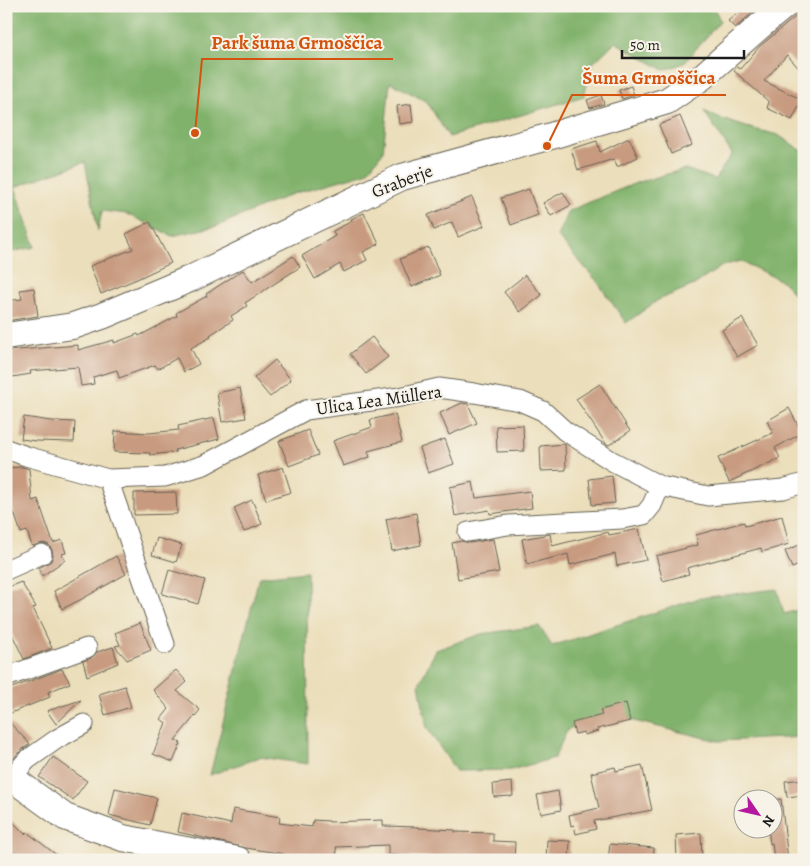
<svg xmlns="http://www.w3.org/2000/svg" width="810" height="866" font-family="Alegreya,serif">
<rect width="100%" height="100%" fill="#f7f3e8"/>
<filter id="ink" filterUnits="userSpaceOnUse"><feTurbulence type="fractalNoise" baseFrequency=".02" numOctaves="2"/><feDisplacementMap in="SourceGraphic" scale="10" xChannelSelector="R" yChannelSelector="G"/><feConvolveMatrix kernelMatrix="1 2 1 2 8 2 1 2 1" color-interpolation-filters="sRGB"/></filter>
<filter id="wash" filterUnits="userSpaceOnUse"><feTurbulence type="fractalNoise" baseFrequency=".0096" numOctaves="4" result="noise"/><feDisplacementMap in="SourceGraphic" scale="20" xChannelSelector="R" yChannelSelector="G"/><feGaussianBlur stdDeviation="1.12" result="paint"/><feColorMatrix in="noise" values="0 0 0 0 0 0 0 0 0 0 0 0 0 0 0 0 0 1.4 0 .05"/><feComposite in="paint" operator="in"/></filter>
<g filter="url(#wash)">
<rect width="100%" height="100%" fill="#ebdeba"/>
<!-- forest -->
<path fill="#81b26c" stroke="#4e6744" d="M6 6H714L720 21 684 63 664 70 615 42 593 63 584 96 449 137 427 102 390 82 383 152 366 173 292 194 217 226 172 236 127 214 102 211 98 231 85 162 15 187 35 247 6 253Z
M704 111 716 117 746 127 778 135 804 152V307L784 282 740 261 722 266 694 285 658 300 626 323 596 280 557 236 568 211 636 183 685 169 715 179 732 154Z
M307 572 308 764 260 757 210 775 259 577Z
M777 589 784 614 804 608V737L718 741 609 715 568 729 554 758 511 770 456 771 427 728 419 684 436 650 481 634 539 626 552 646 700 598Z"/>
<g id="blocks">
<!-- building -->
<path fill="#c89b80" d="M730 6H760L735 28 728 21 737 13Z
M804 7V74L787 55 764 81 802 100 792 120 767 108 769 102 734 71 736 67 740 69 760 46 794 18Z
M631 86 634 95 622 99 619 90Z
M601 95 604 104 590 108 587 100Z
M411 104 413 122 399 124 397 106Z
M680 116 692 145 671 154 659 125Z
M629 138 638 157 617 167 614 159 578 170 571 149 597 141 600 152Z
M529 189 538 215 511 225 501 198Z
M563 192 571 205 551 216 543 203Z
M472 197 484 226 458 237 452 222 434 230 428 215Z
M364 213 379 244 363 252 367 260 344 272 340 264 315 279 302 256 335 236 333 231 352 221 351 219Z
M150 222 171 263 137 279 101 294 90 266 133 249 126 234Z
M428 247 440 275 412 287 400 259Z
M293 256 300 267 245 303 247 306 231 316 233 320 210 335 211 337 191 348 199 364 184 372 177 358 158 369 155 365 119 378 117 370 93 377 94 384 81 386 78 367 30 371 31 374 6 378V351L78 345V350L114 340V343L138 334 139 336 177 316 176 313 207 296 206 294 243 270 252 282Z
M525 275 542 295 520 312 504 292Z
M34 288 38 316 6 321V301L22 299 20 290Z
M742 318 758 345 737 357 722 330Z
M372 337 388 357 366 374 350 354Z
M275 360 291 380 270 397 254 378Z
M600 384 630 431 609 445 606 444 576 399Z
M240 388 246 418 222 422 217 393Z
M462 403 468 404 477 423 449 435 440 413Z
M789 408 802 433 775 448 780 458 729 482 718 458 773 433 767 421Z
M395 414 402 442 368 451 370 457 343 466 333 441 372 427 370 420Z
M24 417 51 421 75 422 74 442 36 441 21 439Z
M214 418 219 439 175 450 176 452 150 455V453L114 452 115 431 149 433 179 430 178 426Z
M523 425 524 451 497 452 496 426Z
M308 430 318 455 289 466 279 441Z
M445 439 454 464 428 473 420 448Z
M565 444 566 470 541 471 540 446Z
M23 467 29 469 32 501 38 499 53 543 62 540 66 553 62 554 65 560 42 576 39 568 51 561 53 556 52 550 49 545 44 543 32 546 27 531 21 533 6 489V468Z
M283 467 291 492 266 500 258 475Z
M612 476 615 503 592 505 589 479Z
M473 482 476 498 530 491 532 508 490 514 489 510 455 516 450 487Z
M176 492 177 514 134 515V493Z
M252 500 262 524 244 532 234 508Z
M416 513 421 545 392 551 386 519Z
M782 516 789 544 762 552 761 548 687 568 689 574 663 581 656 556 698 545 696 535 744 522 745 526Z
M639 529 646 560 617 566 615 554 570 565 568 554 527 564 522 539 550 534 552 546 608 532 609 535Z
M157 538 182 545 176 562 152 555Z
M493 539 499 572 458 579 452 543 462 541 470 543Z
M804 543V563L792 568 785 551Z
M116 556 126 574 82 599 62 609 54 591Z
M169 570 205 580 198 604 162 594Z
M21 582 36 607 33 608 52 648 24 659 6 622V588Z
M140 623 151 650 127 660 115 646 120 645 115 633Z
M113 647 118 663 87 676 83 661 91 658 97 652Z
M62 669 70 683 48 692 50 697 6 715V690Z
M176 670 187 682 177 691 200 710 175 740 181 743 173 762 153 754 166 723 161 719 169 709 153 690Z
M125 686 131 707 105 715 99 694Z
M81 700 56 724 47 711Z
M626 703 630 721 597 729 598 731 584 735V732L575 734 572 723 602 715 600 710Z
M6 719 30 744 20 751 11 761 6 758Z
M53 757 87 781 73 800 39 777Z
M642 765 652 810 594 821 596 829 576 834 574 825 571 826 569 815 599 808 591 773 615 767 616 771Z
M804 779V795L787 797 785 781Z
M512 782 513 796 494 797 493 784Z
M115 788 157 798 150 825 109 815Z
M558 791 561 810 541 814 537 795Z
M781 799 788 860H774L772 843 770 844 768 828H772V800Z
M233 809 280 817 279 823 312 827 313 820 329 821V822L383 820V826L419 827V828L455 830V832L493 833V841L515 842 514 860H430V857L388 855V845L336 847 337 856 307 857V859L283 856 284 854 246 848 178 832 182 813 231 824Z
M6 815 25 834 27 832 63 860H14L6 854Z
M701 833 702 859 677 860 676 835Z
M547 840 570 841 569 860H546Z
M610 844 654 848 653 860H608Z"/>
</g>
</g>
<g filter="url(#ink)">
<use href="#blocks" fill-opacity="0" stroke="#646053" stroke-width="1"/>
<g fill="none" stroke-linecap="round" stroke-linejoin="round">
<!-- street casing -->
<g stroke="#646053" stroke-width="21">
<path id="street" d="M6 449 26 456 108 479 165 477 204 465 306 410 400 397 439 388 474 393 520 401 543 411 565 431 612 461 660 486 708 496 783 489 804 483
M108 479 165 644
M468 532 508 525 622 519 644 515 652 505 660 486
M6 570 42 554
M6 677 87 648
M11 778 27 760 57 739 84 724"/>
</g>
<!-- secondary casing -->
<g stroke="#646053" stroke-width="28">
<path id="secondary" d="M6 336 73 326 102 316 192 278 402 177 551 136 667 101 702 77 761 25 784 6
M6 774 65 817 123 838 238 860"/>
</g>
<!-- street -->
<use href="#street" stroke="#fff" stroke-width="19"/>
<!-- secondary -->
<use href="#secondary" stroke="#fff" stroke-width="26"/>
</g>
</g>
<g text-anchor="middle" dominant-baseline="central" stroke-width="4" stroke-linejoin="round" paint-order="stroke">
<!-- street labels -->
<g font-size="18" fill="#1c1c1c" stroke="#f7f3e8">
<text transform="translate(402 181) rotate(-21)">Graberje</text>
<text transform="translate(379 400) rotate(-8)">Ulica Lea Müllera</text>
</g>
</g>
<!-- callouts -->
<path fill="none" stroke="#d4530e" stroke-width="2" d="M195 133L202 59H393M547 146L572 95H726"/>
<g fill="#d4530e" stroke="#f7f3e8" stroke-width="2">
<circle cx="195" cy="133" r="5"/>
<circle cx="547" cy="146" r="5"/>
</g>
<g font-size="19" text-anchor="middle" font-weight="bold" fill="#d4530e" stroke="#f7f3e8" stroke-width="4" stroke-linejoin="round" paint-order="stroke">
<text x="297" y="49">Park šuma Grmoščica</text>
<text x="649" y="84">Šuma Grmoščica</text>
</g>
<!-- margin -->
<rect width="810" height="866" fill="none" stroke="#f7f3e8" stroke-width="25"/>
<!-- north arrow -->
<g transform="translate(758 814) rotate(124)"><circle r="24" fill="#f7f3e8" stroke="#9f9d96"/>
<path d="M0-4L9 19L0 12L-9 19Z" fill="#b5179e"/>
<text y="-8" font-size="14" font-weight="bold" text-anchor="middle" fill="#1c1c1c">N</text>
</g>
<!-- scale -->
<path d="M622 50v8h122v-8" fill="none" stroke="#1c1c1c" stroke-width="2.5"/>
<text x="630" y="50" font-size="15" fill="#1c1c1c" stroke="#f7f3e8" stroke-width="4" paint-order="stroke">50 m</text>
</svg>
